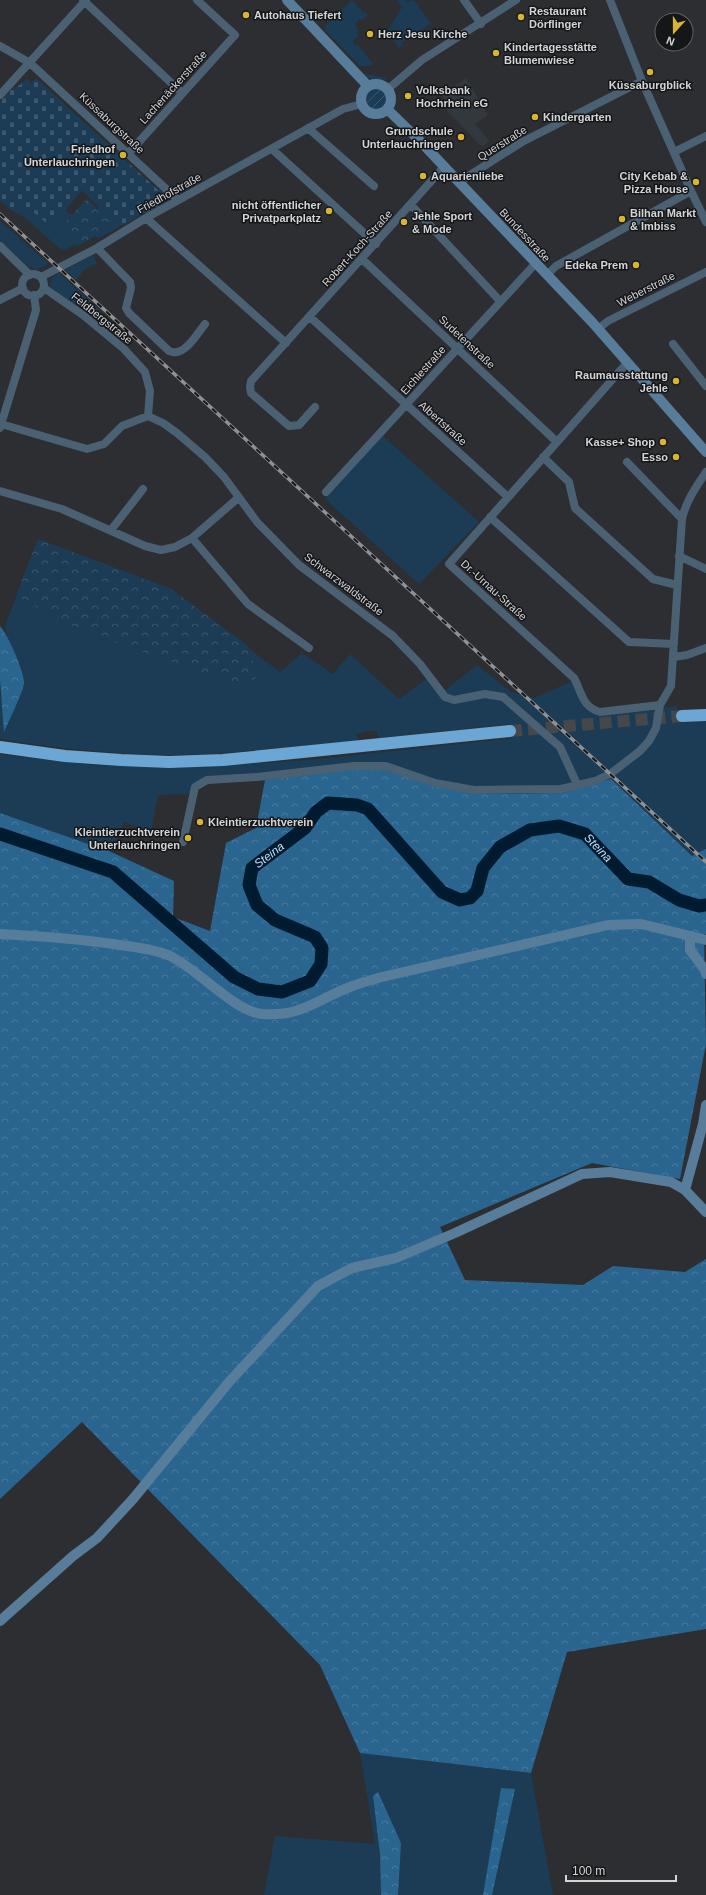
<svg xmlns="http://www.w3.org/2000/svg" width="706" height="1895" font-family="Arial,sans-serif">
<defs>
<pattern id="forest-crowns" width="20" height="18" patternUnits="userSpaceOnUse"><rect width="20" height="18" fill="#2a658f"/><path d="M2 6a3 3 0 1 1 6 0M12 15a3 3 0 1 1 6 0" fill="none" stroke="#487a9e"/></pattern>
<pattern id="cemetery-stones" width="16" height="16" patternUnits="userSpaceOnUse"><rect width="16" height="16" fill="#1c3c55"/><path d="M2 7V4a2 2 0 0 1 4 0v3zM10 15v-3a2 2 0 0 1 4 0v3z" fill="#3c576d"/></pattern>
<pattern id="park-crowns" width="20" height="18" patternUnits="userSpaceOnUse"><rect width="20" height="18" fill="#1c3c55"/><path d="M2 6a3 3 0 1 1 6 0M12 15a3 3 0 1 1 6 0" fill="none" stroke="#3c576d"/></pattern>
<pattern id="garden-furrows" width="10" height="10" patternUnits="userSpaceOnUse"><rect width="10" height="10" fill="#1c3c55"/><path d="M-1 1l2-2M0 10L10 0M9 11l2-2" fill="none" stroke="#3c576d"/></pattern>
</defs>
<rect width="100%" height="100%" fill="#2c2e31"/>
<!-- built -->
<path fill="#31393f" d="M466 78 488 115 475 124 489 141 482 147 447 111 450 106 442 95Z"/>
<!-- grass -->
<path fill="#1c3c55" d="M352 0 364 13 366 12 368 15 362 20 359 19 355 25 359 32 357 33 359 36 353 41 355 45 357 44 373 64 369 66H360L325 30V26Z
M397 0H404L406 2 414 0 434 28 430 24 401 43 403 45 399 48 387 32 402 7Z
M367 74 388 78C380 84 371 81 364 75Z
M0 187 82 190 65 210 75 218 96 225 98 206 119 227 99 238 95 236 64 250 59 248 24 217 12 211 0 200Z
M0 221 49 264 36 270 28 266 0 241Z
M93 255 97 263 85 269 76 280 65 270Z
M59 273 102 312 95 317 52 289 50 286C49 279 53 277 59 273Z
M383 436 479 522 419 584 325 499Z
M38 539 170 588 280 672 302 653 333 674 350 654 399 699 426 679 444 691 477 665 511 692 534 698 570 682C584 696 574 708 598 715L677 706 675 723 706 721V849L692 856 611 779 562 793 476 794 434 786 384 769 208 784 198 789 196 794 158 795 151 832 124 822 111 852 0 813V754L91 765 200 767 309 760 512 738 509 724 378 738 377 731H368L356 734 358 739 357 741C294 746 230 755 166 755 110 754 55 748 0 739V689L5 731C8 721 24 689 24 682 24 661 2 642 6 623Z
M360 1753 531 1773 553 1895H264L275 1836 375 1844Z"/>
<!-- forest -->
<path fill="url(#forest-crowns)" d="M0 626C7 633 25 673 24 683 23 692 9 721 4 732L0 680Z
M384 769 434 786 476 794 562 793 611 779 692 856 706 849V934H704L706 1044 680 1179 592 1163 440 1227 465 1280 583 1285 613 1266 685 1272 706 1259V1629L567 1652 531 1773 360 1753 320 1665 82 1422 0 1499V813L111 852 174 881 173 917 210 931 226 843 256 828 265 780 320 771Z
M501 1788 515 1789 492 1895H483Z
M378 1792 401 1843 398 1895H381L380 1854 373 1796Z"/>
<!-- cemetery -->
<path fill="url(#cemetery-stones)" d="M36 78 158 190 162 187 166 195 165 203 119 227 82 190 51 227C37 215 30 205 12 211L0 200V102L13 87H17L27 79 31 83Z"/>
<!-- park -->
<path fill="url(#park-crowns)" d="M87 199 113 225 78 246 59 228Z
M38 539 174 591 248 646 258 677 240 686 78 629 16 596Z"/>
<!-- garden -->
<path fill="url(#garden-furrows)" d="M366 99a11 11 0 1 1 22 0a11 11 0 1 1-22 0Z"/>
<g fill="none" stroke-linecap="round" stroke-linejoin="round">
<!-- river -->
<path stroke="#001b30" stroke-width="13" id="s1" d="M0 834 113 872 234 977 258 989 282 992 310 981 321 964 322 948 315 937 275 920 257 905 249 885 252 868 305 828 316 812 328 803 357 805 368 809 442 892 460 900 470 898 477 891 483 868 500 847 530 830 559 826 585 834 628 879 649 882 679 900 699 906 706 905"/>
<!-- highway-tunnel -->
<path stroke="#45474a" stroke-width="12" stroke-dasharray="12 6" stroke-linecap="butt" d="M510 731 682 716"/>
<!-- street -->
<path stroke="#4a6174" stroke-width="8" d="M83 0 182 93
M464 0 481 24
M610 0 642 81 691 191 706 222
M0 46 30 63 178 200
M388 89 422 60 516 0
M0 95 86 0
M308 128 374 186
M272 149 376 244
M674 152 706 136
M128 154 235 35 197 0
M459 182 522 142 642 81
M411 205 500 301
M146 218 286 343
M0 246 30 275
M97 248 130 282 131 288 126 308 129 313 169 351C184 358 197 334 205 324
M362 259 557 442
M22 285a11 11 0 1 1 22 0a11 11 0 1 1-22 0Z
M547 275 556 266 691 191
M41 277 97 248 146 218 343 109 362 104
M44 288 83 315 124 349 145 372 150 391 148 416
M0 300 23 288
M310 317 508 497
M598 329 608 321 706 272
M673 344 706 386
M627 363 449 564 574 678C582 693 582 707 600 712L660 705
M315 407 299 425 289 426 251 393 250 387 251 381 444 167
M1 424 87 449 104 444 122 426 148 416 163 423 177 433 205 457 224 477 257 522 299 565 393 636 420 664 445 697 454 700 485 694 503 697 560 747 577 784
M0 428 36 310 34 295
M543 457 569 482 575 508 653 579 677 585
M627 462 682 519
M0 491 62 509 145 546 161 550 175 547 192 538 238 498
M326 492 536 263
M490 517 629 642 674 644
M111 530 143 489
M192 538 248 604 309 648
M679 556 706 569
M674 657 687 655 706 648
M183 842 195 787 207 780 257 777 354 766H386L435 783 474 790 561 789 595 781 610 774 640 751 649 741 656 728 660 705 671 686 682 519C686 501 696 487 706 472"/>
<!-- secondary -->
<path stroke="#587d9b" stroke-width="10" d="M287 0 368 86
M361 99a15 15 0 1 1 30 0a15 15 0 1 1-30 0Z
M387 109 418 139 592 322 706 452
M0 934C41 936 80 939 120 945 136 947 153 949 168 955 196 967 233 1011 262 1014 302 1017 316 1000 350 987 360 983 371 980 382 977L608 925 641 924 706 940
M690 936V950L705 970 706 974
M685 1190 703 1124 706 1105
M0 1621 73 1556 97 1538 133 1499 229 1382 318 1286 352 1268 396 1258 455 1233 582 1174 610 1172 671 1182 685 1190 706 1212"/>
<!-- highway -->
<path stroke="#6ba6d4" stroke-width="12" d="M682 716 706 715
M0 747 65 756 121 760 169 762 223 760 510 731"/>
<!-- rail casing -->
<g stroke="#909194" stroke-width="3.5">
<path id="rail" d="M0 214 706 862"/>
</g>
<!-- rail -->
<use href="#rail" stroke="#151617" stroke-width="2" stroke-dasharray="6" stroke-linecap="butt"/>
</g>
<!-- markers -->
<g fill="#d7b434" stroke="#151617" stroke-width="1.5">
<circle cx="246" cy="15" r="4"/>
<circle cx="521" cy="17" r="4"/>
<circle cx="370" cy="34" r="4"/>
<circle cx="496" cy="53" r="4"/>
<circle cx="650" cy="72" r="4"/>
<circle cx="408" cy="96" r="4"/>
<circle cx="535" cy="117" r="4"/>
<circle cx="461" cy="137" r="4"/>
<circle cx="123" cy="155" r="4"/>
<circle cx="423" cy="176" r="4"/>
<circle cx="696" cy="182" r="4"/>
<circle cx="329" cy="211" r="4"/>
<circle cx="622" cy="219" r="4"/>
<circle cx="404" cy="222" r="4"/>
<circle cx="636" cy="265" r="4"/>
<circle cx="676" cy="381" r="4"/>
<circle cx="663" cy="442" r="4"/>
<circle cx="676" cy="457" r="4"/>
<circle cx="200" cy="822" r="4"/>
<circle cx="188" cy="838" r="4"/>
</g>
<g text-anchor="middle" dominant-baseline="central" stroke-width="3" stroke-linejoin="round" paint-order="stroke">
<!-- poi labels -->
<g font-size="11" font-weight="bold" fill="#d4d5d7" stroke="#151617" text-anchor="start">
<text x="529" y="11">Restaurant<tspan x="529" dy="13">Dörflinger</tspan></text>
<text x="254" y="15">Autohaus Tiefert</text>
<text x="378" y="34">Herz Jesu Kirche</text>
<text x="504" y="47">Kindertagesstätte<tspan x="504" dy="13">Blumenwiese</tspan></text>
<text x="650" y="85" text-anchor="middle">Küssaburgblick</text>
<text x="416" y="90">Volksbank<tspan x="416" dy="13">Hochrhein eG</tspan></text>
<text x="543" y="117">Kindergarten</text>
<text x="453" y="131" text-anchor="end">Grundschule<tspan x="453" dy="13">Unterlauchringen</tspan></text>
<text x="115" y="149" text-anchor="end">Friedhof<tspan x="115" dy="13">Unterlauchringen</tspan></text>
<text x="431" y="176">Aquarienliebe</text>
<text x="688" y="176" text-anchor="end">City Kebab &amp;<tspan x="688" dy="13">Pizza House</tspan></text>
<text x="321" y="205" text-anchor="end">nicht öffentlicher<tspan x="321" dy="13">Privatparkplatz</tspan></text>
<text x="630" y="213">Bilhan Markt<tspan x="630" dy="13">&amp; Imbiss</tspan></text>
<text x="412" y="216">Jehle Sport<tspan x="412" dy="13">&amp; Mode</tspan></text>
<text x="628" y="265" text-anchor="end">Edeka Prem</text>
<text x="668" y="375" text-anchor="end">Raumausstattung<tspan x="668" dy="13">Jehle</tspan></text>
<text x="655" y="442" text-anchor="end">Kasse+ Shop</text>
<text x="668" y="457" text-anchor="end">Esso</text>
<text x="208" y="822">Kleintierzuchtverein</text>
<text x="180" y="832" text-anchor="end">Kleintierzuchtverein<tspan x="180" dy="13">Unterlauchringen</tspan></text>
</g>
<!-- street labels -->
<g font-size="11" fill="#d4d5d7" stroke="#151617">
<text transform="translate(173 87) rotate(-48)">Lachenäckerstraße</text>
<text transform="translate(112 123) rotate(43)">Küssaburgstraße</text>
<text transform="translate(502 143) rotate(-32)">Querstraße</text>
<text transform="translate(169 193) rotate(-29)">Friedhofstraße</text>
<text transform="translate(525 235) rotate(47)">Bundesstraße</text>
<text transform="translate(357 248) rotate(-48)">Robert-Koch-Straße</text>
<text transform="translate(646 289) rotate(-27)">Weberstraße</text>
<text transform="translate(102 318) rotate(39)">Feldbergstraße</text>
<text transform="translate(467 342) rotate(43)">Sudetenstraße</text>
<text transform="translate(423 370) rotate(-48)">Eichlestraße</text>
<text transform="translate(443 423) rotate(42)">Albertstraße</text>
<text transform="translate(344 584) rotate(37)">Schwarzwaldstraße</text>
<text transform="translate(494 590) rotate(42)">Dr.-Urnau-Straße</text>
</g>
<!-- water labels -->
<g font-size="12" font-style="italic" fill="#bfdef8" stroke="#151617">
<text stroke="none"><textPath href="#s1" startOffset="969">Steina</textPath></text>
<text stroke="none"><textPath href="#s1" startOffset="537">Steina</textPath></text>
</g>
</g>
<!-- north arrow -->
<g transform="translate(674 32) rotate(201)"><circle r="19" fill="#151617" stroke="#616264"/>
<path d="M0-3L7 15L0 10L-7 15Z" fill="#d7b434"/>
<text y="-6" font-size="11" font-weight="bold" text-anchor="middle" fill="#d4d5d7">N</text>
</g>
<!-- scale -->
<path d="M566 1875v6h110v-6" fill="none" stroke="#d4d5d7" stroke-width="2"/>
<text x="572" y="1875" font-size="12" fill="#d4d5d7" stroke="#151617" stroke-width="3" paint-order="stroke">100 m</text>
</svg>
